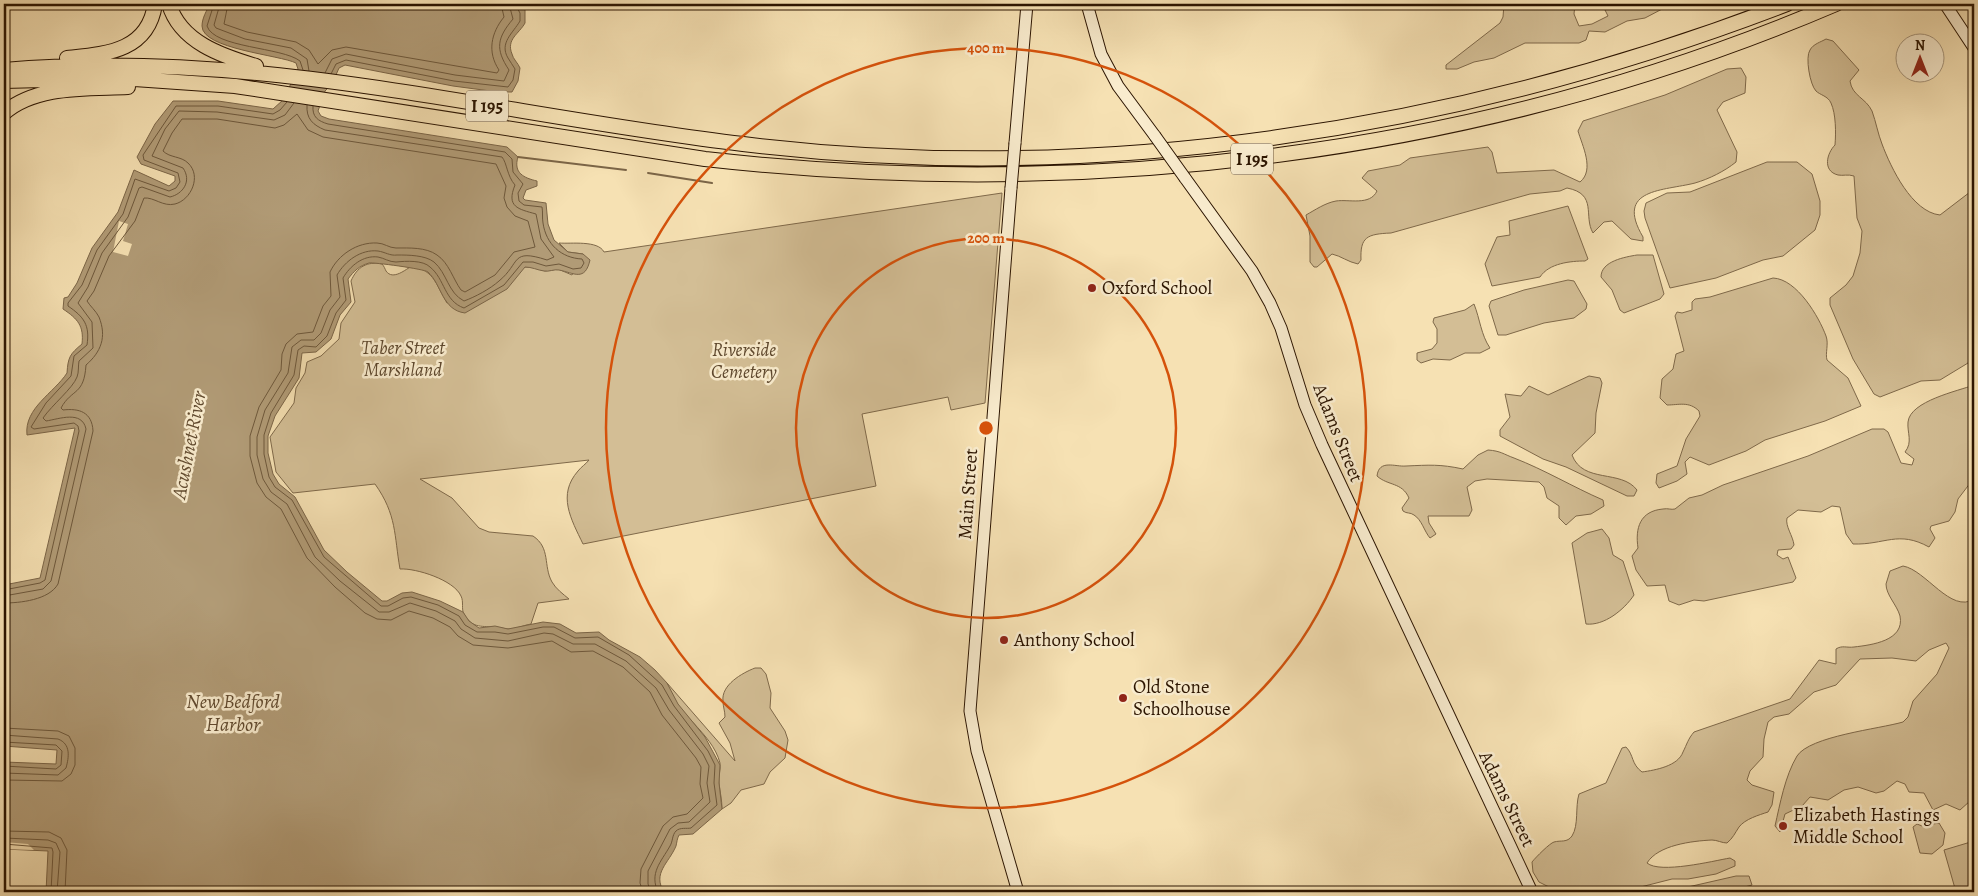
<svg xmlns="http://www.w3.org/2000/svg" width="1978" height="896" font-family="Alegreya,serif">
<rect width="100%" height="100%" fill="#f6e1b3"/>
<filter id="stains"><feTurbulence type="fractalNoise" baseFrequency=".004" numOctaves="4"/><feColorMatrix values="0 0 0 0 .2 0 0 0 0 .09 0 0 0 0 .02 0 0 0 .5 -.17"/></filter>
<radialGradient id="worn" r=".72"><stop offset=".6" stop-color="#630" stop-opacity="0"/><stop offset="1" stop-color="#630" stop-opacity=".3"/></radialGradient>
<!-- green -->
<path fill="#d3be95" stroke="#7f694a" d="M1504 4H1575L1574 14 1579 26 1592 24 1608 16 1602 4 1665 5 1664 8 1645 18 1627 21 1605 32 1589 31 1586 40 1579 43H1525L1494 58 1474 62 1457 69H1446V65L1500 23 1503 17Z
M1826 39 1833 41 1859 70 1850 81C1852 96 1866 98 1872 111 1876 122 1878 134 1882 144 1891 168 1912 212 1940 215L1974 189 1973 355 1968 363 1940 380 1921 381 1880 397 1874 394 1853 359 1830 305V298L1846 285 1853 276 1860 253 1862 231 1857 218 1854 176C1848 174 1843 176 1838 175 1822 171 1827 153 1835 145 1836 133 1836 114 1831 103 1828 96 1820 95 1816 91 1810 85 1805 57 1810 50 1813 44 1821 42 1826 39Z
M1741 68 1746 77 1745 93 1723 102 1717 110 1737 152 1736 162C1725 171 1709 179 1695 183 1664 191 1614 188 1643 237V241L1631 239 1612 221 1604 222 1593 233C1583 216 1598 194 1567 188L1560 191 1530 194 1391 233C1367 234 1360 237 1361 260L1358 264C1348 262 1341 256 1332 254L1317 267H1314L1310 262V236L1306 215C1315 210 1325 203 1336 201 1349 199 1370 206 1377 191L1362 178 1368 171 1400 165 1410 158 1488 147 1492 152 1497 173 1554 170 1580 182C1595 170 1582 145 1578 131L1583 121 1665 95 1727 69Z
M1767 162H1797L1812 174 1820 201V215L1815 230 1783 256 1763 260 1716 278 1670 288 1645 218 1644 211 1646 203 1667 193 1690 192Z
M1002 193 985 403 951 410 948 397 862 414 876 486 583 544C571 519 557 495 578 471 581 467 586 464 589 460L420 479 452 498 479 528 489 532 533 536C551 548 543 566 552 582 556 589 563 594 569 599L538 603 531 624C524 625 517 629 509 629 504 629 499 627 494 627 480 626 472 628 464 614 461 609 464 602 461 596 454 580 416 568 400 569 394 535 397 515 375 484L293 493 276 472 270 437 294 403 296 388 305 373 307 362 321 356 339 339 341 323 355 302 351 281C357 267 367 261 382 264 384 266 385 269 386 271 393 281 406 269 412 266 435 271 436 285 447 303L525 267H532L545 271 558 269 572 275 583 254 568 252 559 243C571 244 598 240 604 252Z
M1568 206 1588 259 1585 261C1571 261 1549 263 1540 277L1492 286 1485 264 1497 237 1510 235 1509 221Z
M1637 255H1653L1664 294 1660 299 1624 313 1620 310 1612 290 1601 277C1601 261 1625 257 1637 255Z
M1773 278C1797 279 1819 317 1826 336 1829 344 1825 353 1827 360L1848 378 1861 406 1825 421 1765 440 1746 451 1709 465 1690 457 1685 462 1687 474 1677 481 1659 488 1656 483 1657 474 1677 466 1686 439 1700 416 1699 411C1689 401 1679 405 1667 405L1660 398 1662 379 1673 369 1676 354 1684 351 1675 316 1677 312 1682 313 1692 310V302L1695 299 1710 297Z
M1568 280 1574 281 1587 304 1586 309 1574 318 1544 323 1506 335H1498L1489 306 1491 301 1524 290Z
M1474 304C1480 319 1481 335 1490 348L1480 353H1465L1450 360 1433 359 1421 363 1417 360V353L1432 349 1437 343V329L1433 322 1434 318 1465 310Z
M1589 376 1600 378 1602 383 1596 413 1595 433 1572 455C1583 484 1621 469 1637 490L1634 496H1627L1566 467 1543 459 1500 436V430L1510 417 1505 394 1521 396 1529 386 1548 395Z
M1974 385V478L1958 499 1955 512 1949 521 1931 526 1930 529 1935 538 1929 547C1898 530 1885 545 1853 544L1846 534 1840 507 1832 506 1821 512 1798 510 1787 518C1785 526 1793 536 1794 545L1791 549 1778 550 1777 555 1783 559 1788 557 1796 578 1793 582 1704 601 1694 600 1679 605 1669 601 1665 585 1647 586 1636 570 1632 556 1638 548C1635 528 1640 511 1663 509 1668 508 1671 510 1675 509L1689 498 1702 495 1723 485 1808 456 1872 429H1884L1888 432 1901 463 1912 465 1914 459 1905 452C1913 442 1907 433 1908 422 1910 401 1958 391 1974 385Z
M1488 450C1501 451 1503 454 1514 458 1545 470 1573 487 1603 500L1604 506 1591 514 1576 516 1566 525 1559 518V506L1547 498 1544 487 1539 482 1487 479 1475 481 1467 487 1472 510 1469 516H1428L1429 523 1436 534 1430 538C1424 531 1422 520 1414 515 1410 512 1407 514 1403 511L1402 508 1409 498C1402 482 1388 486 1377 476 1379 459 1395 467 1406 466 1429 465 1440 464 1463 469L1478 455Z
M1602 529 1609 538 1613 555 1623 561 1634 595C1624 610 1604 626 1586 624L1572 543 1587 533Z
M1903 566C1926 570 1951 614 1974 599V801H1970L1960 810 1946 804 1933 810 1924 793 1909 792 1905 784 1897 781 1884 791 1876 793 1858 787 1844 790 1828 800 1810 797 1802 806 1785 814 1780 832 1775 826C1780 804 1785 776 1797 756 1810 736 1879 729 1903 722L1908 717 1913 701 1937 674 1949 648 1946 643 1929 650 1916 661 1892 658 1860 659 1836 685 1814 692 1789 714 1774 717 1768 722 1764 739 1763 757 1750 771 1747 780 1752 785 1774 792 1772 805 1768 812C1759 815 1745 819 1739 827 1735 833 1733 838 1727 843 1722 843 1717 840 1712 840 1692 841 1658 845 1647 863 1660 874 1713 861 1730 858L1735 861V866L1716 874 1688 879H1672L1621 892H1559L1539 882 1533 872 1532 862C1536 857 1550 843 1554 842 1561 840 1567 843 1572 836 1579 825 1575 807 1579 794L1606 783 1622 748 1626 747C1634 755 1631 764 1642 772 1656 770 1678 766 1683 752 1687 744 1688 739 1694 732L1790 699 1819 660 1836 664V649C1842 645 1847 648 1854 647 1871 645 1905 641 1900 616 1897 605 1886 595 1886 584L1890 571Z
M755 668H761L766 674 771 693 770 708 785 731 788 740 785 758 770 772 764 784 741 790 731 803 722 809C722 800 720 792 719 783 718 776 721 770 720 763 712 732 675 714 667 683L735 761 730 743 719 723 725 717C725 711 723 707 723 701 721 685 742 673 755 668Z
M1939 823 1945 833 1943 845 1932 854 1920 853 1913 827 1917 824 1922 826Z
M1974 841V892H1956L1944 850Z
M1736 876H1749L1752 885 1726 892H1666Z"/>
<!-- water -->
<path fill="#b19b76" stroke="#7b6547" d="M210 4H519L525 10V23C519 34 506 39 512 54 513 59 518 63 520 68L518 81 512 92H498L453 86 345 65 339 68 332 84 325 91 318 111 321 116 329 119 507 147 518 157C513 173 524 178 537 181V186L526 190 523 198 525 200 546 203 548 224 554 240 568 252 583 254 590 260C585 282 574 273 559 270 554 269 549 272 544 271 537 270 532 267 525 267L507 289 465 313C442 310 442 285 428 272 425 269 373 262 369 263 359 266 354 271 348 279L351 302 340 315 331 339 316 352 302 353 299 378 275 416 268 436V453L273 474 279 484 295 497 324 550 347 572 382 601H387L402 593 412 592 440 601 463 612 469 621 479 628 495 626 508 629 543 622 560 624 576 633 599 632 609 640 640 657 655 670 667 683 678 704 705 737 720 765 719 783 722 809 693 834 679 835C677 839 677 842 676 846 669 863 652 873 664 892H46L48 851 4 849V762L56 764 57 750 4 746V585L40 578 75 428 27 435C24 408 54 393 67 373 68 357 70 354 82 344 84 326 78 319 63 309L64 298 68 297 77 283 92 248 118 212 134 170 169 186 175 181V176L141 164 137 157 155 124 173 101H218L273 109 283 100 298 69 296 63C280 55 202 49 202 26 202 18 207 10 210 4Z"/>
<!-- pier -->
<path fill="#f6e1b3" d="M119 221 128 224 123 241 132 244 128 256 113 252Z
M4 842 28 844 34 850 4 849Z"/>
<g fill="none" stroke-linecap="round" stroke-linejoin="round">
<!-- shore -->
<path stroke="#6e583b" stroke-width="1" d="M214 4 207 26C214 48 282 47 300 61L303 70
M220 4 214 25 216 28 245 39 291 48 307 59 309 71
M228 4 224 24 247 32 296 42 309 50 318 64 332 50 346 47 497 73 499 70C487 52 491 33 504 17L501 4
M325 73 332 59 346 54 455 75 504 81 509 70C495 49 497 38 513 19L509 4
M331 74 336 64 346 60 454 81 508 87 513 80 515 69C513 65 510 62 508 58 499 43 513 33 520 21V13L515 4
M307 105C306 119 313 125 325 130L502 157C507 163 507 176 515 185 506 207 518 209 536 214L541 239 554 257 547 260C510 248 521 263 499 281 490 289 475 297 464 301 448 293 447 273 434 262 425 255 408 255 397 255 390 256 385 252 378 251 361 249 345 261 337 275L340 297 330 310 321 333 314 340H301L292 347 288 373 265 410 257 437V455L263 479 271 492 287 504 315 557 340 581 379 612H389L410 603 436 611 455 621 461 629 475 638 508 641 544 633 553 634 573 644H595L626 661 656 688 669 710 703 754 709 766 707 783 710 802 689 822 678 823 670 829 648 871V884L651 892
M313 106C312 117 318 121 328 124L505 152 512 159 513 172 523 184 518 193 519 201 524 205 542 207C543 212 542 218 543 223 546 244 561 258 582 259L584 263 581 268 573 269 559 264 546 266 533 262H523L504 285 464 308C444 301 445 279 430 267 423 260 406 261 396 262 389 262 384 258 378 257 363 255 350 266 343 278L346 300 336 313 327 336 316 347 304 346 298 350 294 375 271 413 264 435V454L269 477 275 487 292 500 324 557 381 606H388L403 598 411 597 438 605 459 616 465 625 477 632H495L508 634 543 627H554L575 638 598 637 629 655 662 685 674 706 708 751 715 765 714 783 717 805 691 828C687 829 680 827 676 831 672 835 673 841 670 846 661 862 649 873 658 892
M4 590 40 583 45 580 79 431 78 426 74 423 34 429 31 427 46 403 71 376 74 356 87 345C90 325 84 317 68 306V303L82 285 97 250 123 214 135 179 169 191 176 188 180 182 178 173 144 160 143 155 176 106H218L273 114 280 110 287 102
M4 596 43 589 51 581 86 429C82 410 59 419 46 421L43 418C52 405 73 388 77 377 79 372 78 366 79 361L93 348 92 322 78 303 88 287 102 253 128 217 139 188 142 187 170 197C183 194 192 181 183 168L152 156 165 129 179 111 217 112 274 120 285 115 294 103
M4 603C20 603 49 600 58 584L93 431C92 412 79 408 63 410L61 408C72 388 84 396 86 365 101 352 107 337 99 317 96 311 90 306 87 301L94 291 109 256 135 221 144 198C154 197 163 207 175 204 191 200 202 176 188 163 181 156 170 158 163 151L172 133 182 119H217L275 128 284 125 297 114 308 130 323 137 496 164 506 186 504 198 507 207 515 216 528 221 535 247 514 252 495 275 465 292 461 290C453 279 449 263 437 255 426 247 409 248 396 248 389 248 384 243 377 243 357 242 338 255 330 272L331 296 323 306 313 332 297 334 286 344 282 354 281 370 259 407 250 436V456L257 483 266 497 281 509 307 558 335 587 365 613 377 619 391 620 409 611 433 618 450 627 458 636 473 645 508 648 552 641 571 652 593 651 623 667 650 692 662 715 696 758 701 767 700 784 703 798 687 814 673 817 663 826 641 869 640 883 643 892
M4 728 58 731 69 736 75 748V765L71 774 62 781 4 780
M4 735 58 739C71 744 69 757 66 768L58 775 4 773
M4 742 56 745 62 751 61 765 56 769 4 766
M4 831 49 832 61 838 67 850 65 892
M4 838 48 840 56 843 60 852 57 892
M4 844 52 848 53 852 51 892"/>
<!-- stream -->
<path stroke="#7b6547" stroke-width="2" d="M518 157 626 170
M648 173 712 183"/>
<!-- secondary casing -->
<g stroke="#2b1400" stroke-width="13">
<path id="secondary" d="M1087 4 1101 54 1118 86 1155 136
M1945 4 1974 48
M1015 143 1027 4
M1185 178 1252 271 1270 303 1281 328 1305 405 1322 445 1532 892
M1011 188 970 711 977 751 1018 892"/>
</g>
<!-- motorway casing -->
<g stroke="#2b1400" stroke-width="16">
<path id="motorway" d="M169 4C180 42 222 56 256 66
M67 58C105 54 148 52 155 4
M4 70C253 47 498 115 743 144 1096 187 1457 131 1787 4
M4 81 120 78 235 86 705 159C1087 202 1481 156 1836 4
M4 113C36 85 87 89 128 87"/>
</g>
<!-- secondary -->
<use href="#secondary" stroke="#f9ecce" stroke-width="11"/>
<!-- motorway -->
<use href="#motorway" stroke="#f6e1b3" stroke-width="14"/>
<!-- secondary-bridge casing -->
<g stroke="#2b1400" stroke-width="13" stroke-linecap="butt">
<path id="secondary-bridge" d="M1155 136 1185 178
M1011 188 1015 143"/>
</g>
<!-- secondary-bridge -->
<use href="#secondary-bridge" stroke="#f9ecce" stroke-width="11"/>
</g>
<!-- distance rings -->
<g fill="none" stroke="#d5520b" stroke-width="2.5">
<circle cx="986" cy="428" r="190"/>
<circle cx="986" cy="428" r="380"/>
</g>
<!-- markers -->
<g fill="#8f2418" stroke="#f9ecce" stroke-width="2">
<circle cx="1092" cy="288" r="5"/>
<circle cx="1004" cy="640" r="5"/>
<circle cx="1123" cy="698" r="5"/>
<circle cx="1783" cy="826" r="5"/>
</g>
<g text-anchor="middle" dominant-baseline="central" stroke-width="5" stroke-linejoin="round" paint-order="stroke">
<!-- shield labels -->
<g fill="#f9ecce" stroke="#69553e" stroke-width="1">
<rect x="466" y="90.5" width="42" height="31" rx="4"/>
<rect x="1231" y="143.5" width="42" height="31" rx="4"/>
</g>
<g font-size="18" font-weight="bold" fill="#2b1400">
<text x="487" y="106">I 195</text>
<text x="1252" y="159">I 195</text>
</g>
<!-- poi labels -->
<g font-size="19" fill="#2b1400" stroke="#f9ecce" text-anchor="start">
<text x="1102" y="288">Oxford School</text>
<text x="1014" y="640">Anthony School</text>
<text x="1133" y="687">Old Stone<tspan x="1133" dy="22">Schoolhouse</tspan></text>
<text x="1793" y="815">Elizabeth Hastings<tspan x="1793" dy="22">Middle School</tspan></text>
</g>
<!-- park labels -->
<g font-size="19" font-style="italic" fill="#5d472d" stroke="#f9ecce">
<text x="403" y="348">Taber Street<tspan x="403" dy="22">Marshland</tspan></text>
<text x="744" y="350">Riverside<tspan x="744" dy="22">Cemetery</tspan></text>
</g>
<!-- street labels -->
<g font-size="19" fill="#2b1400" stroke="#f9ecce">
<text transform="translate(1338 433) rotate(68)">Adams Street</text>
<text transform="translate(968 494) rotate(-86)">Main Street</text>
<text transform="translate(1507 799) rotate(64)">Adams Street</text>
</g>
<!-- water labels -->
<g font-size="20" font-style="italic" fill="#614a2f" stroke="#f9ecce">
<text transform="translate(189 445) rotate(-79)">Acushnet River</text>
<text x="233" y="701">New Bedford<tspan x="233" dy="23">Harbor</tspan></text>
</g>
</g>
<circle cx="986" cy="428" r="8" fill="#d5520b" stroke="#f9ecce" stroke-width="2.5"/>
<g font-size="15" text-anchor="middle" font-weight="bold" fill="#d5520b" stroke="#f9ecce" stroke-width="5" stroke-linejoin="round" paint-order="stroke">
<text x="986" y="53">400 m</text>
<text x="986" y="243">200 m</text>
</g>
<!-- margin -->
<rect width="1978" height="896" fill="none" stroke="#f6e1b3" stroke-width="20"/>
<rect x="5" y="5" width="1968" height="886" fill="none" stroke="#2b1400" stroke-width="2.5"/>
<rect x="10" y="10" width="1958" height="876" fill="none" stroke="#2b1400"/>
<!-- north arrow -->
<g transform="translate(1920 58)"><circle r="24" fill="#f9ecce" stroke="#a7967c"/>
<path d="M0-4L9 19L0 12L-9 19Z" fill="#8f2418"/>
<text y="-8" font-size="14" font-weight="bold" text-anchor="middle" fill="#2b1400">N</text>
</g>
<rect width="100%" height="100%" filter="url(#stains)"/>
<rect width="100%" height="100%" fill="url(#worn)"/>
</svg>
